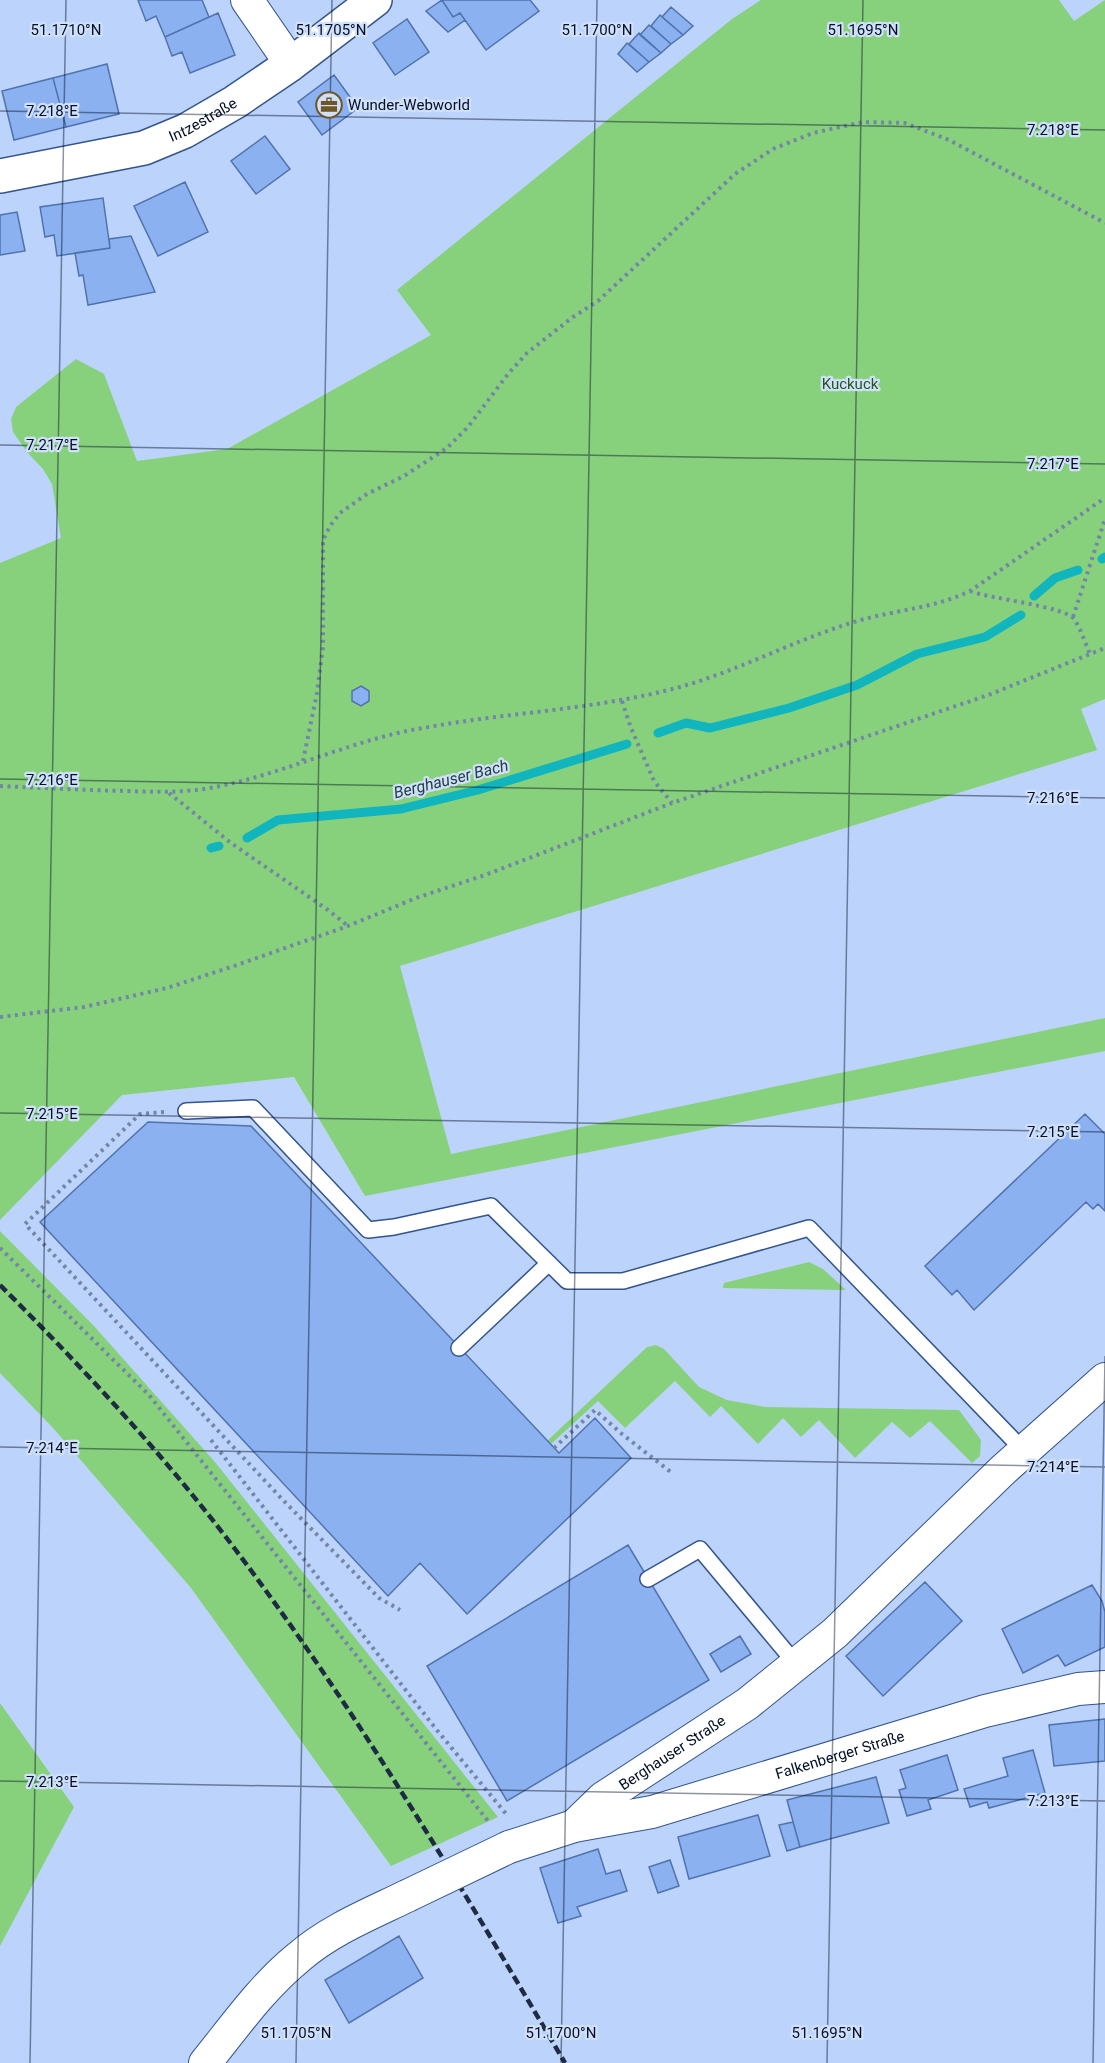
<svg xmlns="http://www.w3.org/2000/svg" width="1105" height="2063" font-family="Roboto,sans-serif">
<rect width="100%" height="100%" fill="#bcd3fb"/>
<!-- green -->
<path fill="#88d17c" d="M761 0H1059L1074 21 1105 0V699L1081 709 1097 750 400 966 451 1154 1105 1018V1051L365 1196 294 1077 122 1095 0 1220V563L61 538 52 484 43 469 27 452 13 432 11 419 16 407 76 359 104 374 137 461 227 449 431 335 397 290 732 19Z
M0 1231 94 1326 215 1462 498 1817 391 1866 191 1588 54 1429 0 1373Z
M809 1262 823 1269 846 1290 723 1288 724 1283Z
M656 1345 664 1349 699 1387 727 1400 765 1407 959 1410 981 1440 980 1456 972 1463 930 1421 910 1438 892 1422 855 1458 819 1420 801 1437 783 1418 758 1444 721 1406 710 1417 675 1381 625 1428 598 1401 551 1444 547 1441 647 1347Z
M0 1703 74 1807 0 1946Z"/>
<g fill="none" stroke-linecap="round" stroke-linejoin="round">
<!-- stream -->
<path stroke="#10b5be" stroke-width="9" d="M1102 559 1105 557
M1034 596 1055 578 1078 570
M658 733 686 723 710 728 789 708 857 685 917 654 985 637 1021 615
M247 838 278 820 401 809 478 790 627 744
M211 848 219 846"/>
</g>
<!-- building -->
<path fill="#8bb1f1" stroke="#5073ae" stroke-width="1.5" d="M138 0H202L209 17 165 37 156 16 146 21Z
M442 0H530L539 11 486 50 460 13 453 17Z
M442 0 453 17 460 13 465 20 448 32 426 11Z
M671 7 693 26 683 35 662 17Z
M218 13 235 55 190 73 182 52 172 56 165 37Z
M660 15 683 35 671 44 651 26Z
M407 19 429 52 395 75 373 43Z
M649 25 671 44 661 53 640 35Z
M639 33 661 53 649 62 629 44Z
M627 43 649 62 637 72 618 54Z
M107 64 119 114 66 127 53 78Z
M334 75 358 108 322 135 298 102Z
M53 78 66 127 14 140 2 91Z
M265 136 290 169 256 194 231 161Z
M185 182 208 232 158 256 134 206Z
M103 198 110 248 57 256 54 235 45 237 40 207Z
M17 212 25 251 0 255V215Z
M131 236 155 292 88 305 83 275 79 276 75 253 110 248 109 239Z
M361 686 369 691V701L361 706 352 701V691Z
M1085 1114 1105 1134V1211L1098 1204 1093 1209 1086 1202 974 1310 957 1290 952 1295 925 1266Z
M148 1122 251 1126 559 1453 595 1418 631 1458 467 1614 420 1563 388 1596 40 1222Z
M628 1545 709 1680 507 1801 427 1666Z
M925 1582 962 1621 883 1696 846 1656Z
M1092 1585 1102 1601 1105 1612V1647L1065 1666 1058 1655 1023 1673 1002 1629Z
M740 1636 751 1654 721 1672 710 1654Z
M1105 1719V1761L1054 1766 1049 1725Z
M1033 1750 1045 1793 989 1808 987 1802 970 1807 964 1789 1008 1776 1003 1758Z
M947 1755 958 1790 928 1800 931 1809 907 1816 899 1790 906 1788 900 1770Z
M876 1777 889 1823 800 1847 787 1800Z
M758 1815 770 1856 689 1879 678 1837Z
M793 1822 800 1847 787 1851 779 1825Z
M598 1849 606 1874 620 1870 627 1891 577 1907 581 1916 558 1923 540 1868Z
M670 1860 679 1886 658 1893 649 1867Z
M399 1936 423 1978 349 2023 325 1980Z"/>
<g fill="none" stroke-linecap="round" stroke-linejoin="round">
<!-- lane casing -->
<g stroke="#33548d" stroke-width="18">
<path id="lane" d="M186 1111 253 1108 368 1230 394 1227 491 1206 567 1281H623L809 1228 1024 1451
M459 1348 549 1263
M648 1579 700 1549 796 1664"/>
</g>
<!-- street casing -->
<g stroke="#33548d" stroke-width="34">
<g id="street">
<path d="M247 0 291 64"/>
<path id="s1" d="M574 1826 603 1798 747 1704 835 1633 1003 1470 1105 1379"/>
<path id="s2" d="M509 1847 574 1826 652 1812 985 1711 1078 1689 1105 1687"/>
<path d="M205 2063C235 2026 262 1987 299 1957 330 1930 370 1914 407 1896"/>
</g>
</g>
<!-- secondary casing -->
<g stroke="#33548d" stroke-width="36">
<g id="secondary">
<path id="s3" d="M0 176 144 148 185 131 235 102 291 64 375 0"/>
</g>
</g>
<!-- path -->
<path stroke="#7486a7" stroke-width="4" stroke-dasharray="3 4.5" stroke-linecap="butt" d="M970 591C990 599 1064 606 1074 619 1081 629 1085 643 1090 654
M1073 617 1105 519
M622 701 631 728 654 781 672 803
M303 761 317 693 323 647V540L330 526 340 513 367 494 404 476 447 448 468 427 508 374 527 353 573 317 598 301 735 174 773 149 813 133 863 122 905 123 949 140 1105 223
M0 786C42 788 84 790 125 791 154 792 182 793 210 788 283 775 350 740 423 728 509 712 595 710 680 687 740 670 795 640 854 622 893 610 933 609 970 591L1105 498
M169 793 231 843 328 910 348 926
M0 1017 84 1007 167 988 231 967 348 926 416 898 485 875 672 803 991 694 1105 648
M164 1112 140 1114 25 1224 281 1498 379 1598 400 1610
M0 1248 149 1395 488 1821
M211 1440 436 1729 507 1815
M554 1448 595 1410 622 1434 672 1473"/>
<!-- lane -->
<use href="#lane" stroke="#fff" stroke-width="15"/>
<!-- street -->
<use href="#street" stroke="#fff" stroke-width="32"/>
<!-- secondary -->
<use href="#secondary" stroke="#fff" stroke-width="33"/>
<!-- rail -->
<path stroke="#1e2b43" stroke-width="4.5" stroke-dasharray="9 4.5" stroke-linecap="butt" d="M0 1285C83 1368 164 1455 235 1549 358 1712 462 1888 565 2063"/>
<!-- street-bridge casing -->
<g stroke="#33548d" stroke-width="34" stroke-linecap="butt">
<path id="street-bridge" d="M407 1896 509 1847"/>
</g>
<!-- street-bridge -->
<use href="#street-bridge" stroke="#fff" stroke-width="32"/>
</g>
<!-- ticks -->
<path fill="none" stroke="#040f25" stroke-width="1.5" stroke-opacity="0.45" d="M0 111 1105 130M0 445 1105 464M0 779 1105 798M0 1113 1105 1132M0 1447 1105 1467M0 1781 1105 1801M30 2063 66 0M296 2063 332 0M561 2063 597 0M827 2063 863 0M1093 2063 1105 1356"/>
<!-- icons -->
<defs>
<g id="office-ring" transform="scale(1.35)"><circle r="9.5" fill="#d0e0fb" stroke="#6f5627" stroke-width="1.5"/><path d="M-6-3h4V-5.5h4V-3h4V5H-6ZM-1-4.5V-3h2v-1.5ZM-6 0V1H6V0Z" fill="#6f5627"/></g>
</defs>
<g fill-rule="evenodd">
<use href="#office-ring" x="329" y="105"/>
</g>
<g text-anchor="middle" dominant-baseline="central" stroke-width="4.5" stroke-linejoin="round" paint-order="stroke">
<!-- poi labels -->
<g font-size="15" fill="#040f25" stroke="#d0e0fb" text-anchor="start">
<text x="348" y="105">Wunder-Webworld</text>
</g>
<!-- street labels -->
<g font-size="15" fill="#040f25" stroke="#d0e0fb">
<text stroke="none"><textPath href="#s3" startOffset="212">Intzestraße</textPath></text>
<text stroke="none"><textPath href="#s1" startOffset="123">Berghauser Straße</textPath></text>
<text stroke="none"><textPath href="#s2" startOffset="344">Falkenberger Straße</textPath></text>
</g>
<!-- park labels -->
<g font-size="15" fill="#23561a" stroke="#d0e0fb">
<text x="850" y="384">Kuckuck</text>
</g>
<!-- water labels -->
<g font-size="16" font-style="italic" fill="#223f41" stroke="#d0e0fb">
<text transform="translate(451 779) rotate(-14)">Berghauser Bach</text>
</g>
</g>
<g font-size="15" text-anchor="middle" fill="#040f25" stroke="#d0e0fb" stroke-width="4.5" stroke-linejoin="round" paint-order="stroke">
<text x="66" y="35">51.1710°N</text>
<text x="331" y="35">51.1705°N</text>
<text x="597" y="35">51.1700°N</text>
<text x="863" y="35">51.1695°N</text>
<text x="52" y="116">7.218°E</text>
<text x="1053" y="135">7.218°E</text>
<text x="52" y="450">7.217°E</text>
<text x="1053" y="469">7.217°E</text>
<text x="52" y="785">7.216°E</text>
<text x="1053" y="803">7.216°E</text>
<text x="52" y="1119">7.215°E</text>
<text x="1053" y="1137">7.215°E</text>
<text x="52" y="1453">7.214°E</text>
<text x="1053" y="1472">7.214°E</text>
<text x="52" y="1787">7.213°E</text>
<text x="1053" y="1806">7.213°E</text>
<text x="296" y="2038">51.1705°N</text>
<text x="561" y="2038">51.1700°N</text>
<text x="827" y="2038">51.1695°N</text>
</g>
</svg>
